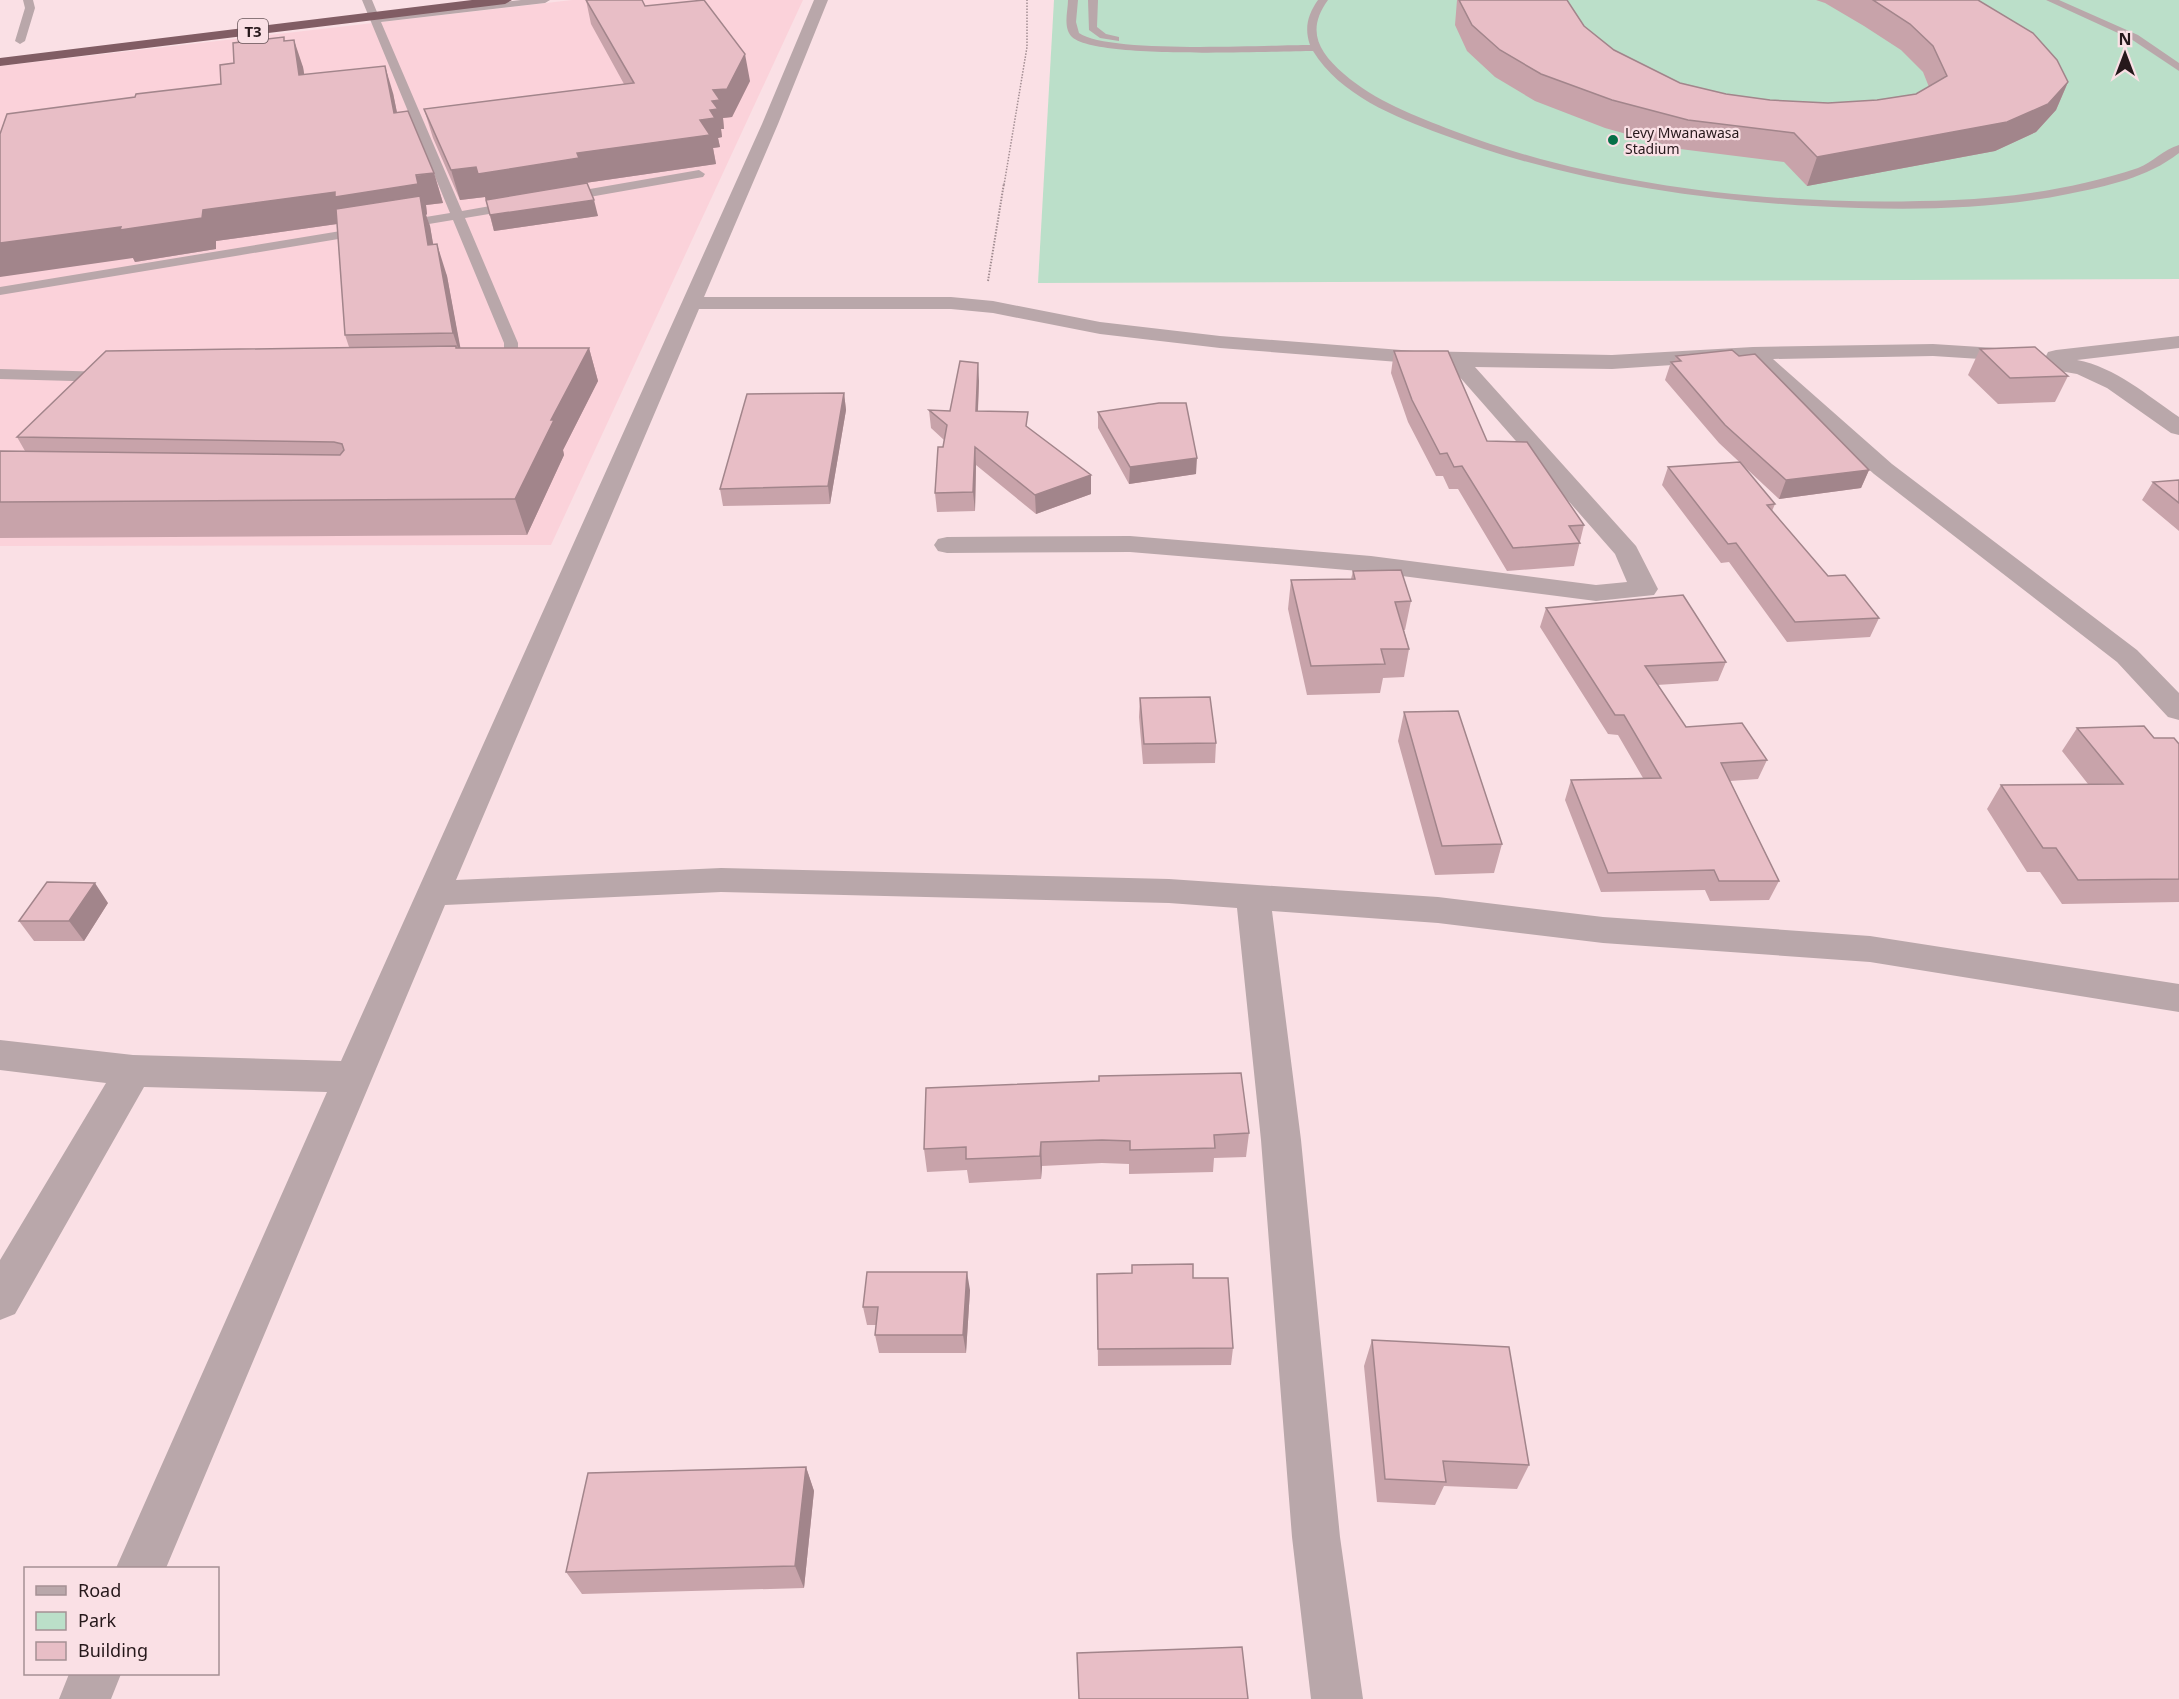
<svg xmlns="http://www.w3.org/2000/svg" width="2179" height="1699" font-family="'Noto Sans',sans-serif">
<rect width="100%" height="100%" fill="#fae0e5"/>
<!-- built -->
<path fill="#fbd2da" d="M572 0H803L551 545 0 546V66Z"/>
<!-- green -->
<path fill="#bbdfc9" d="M1054 0H2179V279L1038 283Z"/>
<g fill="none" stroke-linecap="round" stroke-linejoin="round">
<!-- path-far1 -->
<path stroke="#a28d92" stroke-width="1.5" stroke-dasharray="1.5 1.5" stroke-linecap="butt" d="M1004 185 1027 47V0"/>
<!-- path -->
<path stroke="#a28d92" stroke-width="2" stroke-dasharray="1.5 1.5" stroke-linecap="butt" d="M988 281 1004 183"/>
<!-- lane -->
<path fill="#b9a7aa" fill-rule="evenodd" d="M23 0H33L35 8 25 41 20 44 15 41 25 8Z
M362 0H372L379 17 521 0H550L545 3 381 22 462 211 519 201 525 205 519 209 465 218 518 343V356L504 376 499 378 491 373 504 356V343L453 220 0 295V287L450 213Z
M1068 0H1078L1076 22 1079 33C1108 54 1266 45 1310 45 1304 28 1308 14 1318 0H1328C1306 30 1318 52 1344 74 1375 101 1415 116 1454 131 1610 190 1788 207 1954 200 2017 197 2078 188 2138 168 2153 162 2164 149 2179 145V153C2147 178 2107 186 2068 194 2000 208 1929 210 1859 208 1718 204 1574 184 1441 134 1395 117 1340 95 1313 51 1273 51 1092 60 1071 36 1063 26 1068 11 1068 0Z
M1088 0H1098L1097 27 1106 34 1119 37V41L1100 38 1089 30Z
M2046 0H2059L2138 35 2179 63V71L2131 39Z
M699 170 705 174 703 177 561 202 555 198 561 194Z
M0 369 109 372 117 377 109 382 0 379Z"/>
<!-- street -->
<path fill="#b9a7aa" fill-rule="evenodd" d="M814 0H828L778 124 704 297H951L993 301 1100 322 1220 336 1414 351 1612 355 1753 347 1933 344 1996 348 2046 356 2048 352 2056 350 2179 336V348L2077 360C2115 367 2148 396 2179 417V435L2171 433 2107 388 2077 374 1996 360 1933 356 1773 359 1892 464 2137 650 2179 693V720L2168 717 2117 662 1874 474 1748 360 1612 369 1475 367 1636 546 1658 589 1654 595 1596 601 1371 572 1130 552 947 553 938 551 934 545 938 539 947 537 1130 536 1371 556 1596 585 1627 582 1615 554 1450 366 1220 348 1100 334 993 313 951 309H699L456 880 721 868 1169 879 1438 897 1603 917 1870 936 2179 984V1012L1870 962 1603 943 1438 923 1272 911 1301 1140 1340 1537 1363 1699H1311L1292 1537 1261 1140 1237 908 1169 903 721 892 445 905 166 1568H116L327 1092 144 1087 15 1314 0 1320V1260L106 1083 0 1070V1040L133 1055 341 1061 762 124Z
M69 1674H121L111 1699H59Z"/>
<!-- highway -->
<path fill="#815d64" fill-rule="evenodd" d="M472 0H512L505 4 0 66V58Z"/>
</g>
<!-- wall -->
<path fill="#c8a3aa" d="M586 0H642L645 6 750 81 732 117 723 118 724 129H721L722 137 718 138 720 147 713 148 716 164 585 183 598 216 494 231 485 197 460 200 433 138 424 109 624 84 591 24Z
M1457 0H1567L1584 26 1614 50 1680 83 1726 94 1770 100 1828 103 1877 100 1916 94 1929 87 1923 72 1901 50 1864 26 1825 3 1816 0H1978L2068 82 2056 110 2036 132 1995 151 1807 186 1784 162 1680 149 1605 128 1535 101 1495 77 1467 51 1455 25Z
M285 41 303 67 304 75 393 93 397 113 434 173 443 203 426 205 427 214 426 215 430 226 433 245 447 276 460 348H589L598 381 563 450 564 455 527 535 0 538V451H25L17 437 349 347 345 335 337 224 216 241V249L135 262 133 258 135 97 221 84 234 63Z
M1980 349 2068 376 2055 402 1998 404 1968 375Z
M1394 351 1487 441 1584 525 1574 566 1507 571 1458 489H1449L1443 476H1436L1408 422 1391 373Z
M1676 356 1869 470 1861 488 1779 499 1719 443 1665 380 1671 362H1674Z
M979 381 978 411 1028 428 1091 475V494L1036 514 976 465 975 511 937 512 935 493 944 440 931 428 929 410 950 411Z
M844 393 846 410 830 504 723 506 720 489Z
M1098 412 1196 474 1129 484 1098 428Z
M1668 467 1775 504 1772 511 1828 576 1879 618 1870 637 1787 642 1729 562 1721 563 1662 485Z
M2179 480V531L2142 500 2153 482Z
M1353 571 1411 601 1405 630H1404L1409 649 1404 677 1383 678 1380 693 1307 695 1288 609 1291 580 1351 579Z
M1546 608 1726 662 1718 681 1657 685 1686 727 1767 760 1758 779 1730 781 1779 881 1769 900 1710 901 1705 890 1601 892 1565 800 1571 780 1643 778 1618 735 1608 734 1540 627Z
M1140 698 1216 743 1215 763 1143 764 1139 717Z
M1404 712 1502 844 1494 873 1435 875 1398 741Z
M2077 728 2154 738 2179 744V902L2062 904 2040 872H2027L1987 809 2001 785 2088 784 2062 751Z
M108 903 84 941H34L19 921Z
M926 1088 1249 1133 1246 1157 1214 1158 1213 1172 1129 1174V1164L1102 1163 1042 1166 1041 1179 969 1183 967 1170 927 1172 924 1149Z
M1132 1265 1193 1278 1233 1348 1231 1365 1098 1366 1097 1292 1132 1273Z
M970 1290 966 1353H879L875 1335 876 1325H867L863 1307Z
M1372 1340 1529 1465 1517 1489 1444 1486 1435 1505 1377 1502 1364 1366Z
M806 1467 814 1491 804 1588 582 1594 566 1572Z"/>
<!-- shaded-wall -->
<path fill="#a2858b" d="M294 40 303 67 309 103 299 75Z
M745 54 750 81 732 117 723 118 724 129H721L722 137 718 138 720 147 713 148 716 164 585 183 586 187 487 204 485 197 460 200 451 170 577 153 700 120 710 110 712 101 713 90Z
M385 66 393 93 403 142 394 113Z
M2068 82 2056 110 2036 132 1995 151 1807 186 1817 157Z
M434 173 443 203 426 205 427 214 426 215 430 226 439 277 344 223 216 241V249L135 262 133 258 0 277V243Z
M594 200 598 216 494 231 490 215Z
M437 244 447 276 464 367 453 333Z
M589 348 598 381 563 450 564 455 527 535 515 499 551 420Z
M978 363 979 381 977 429 976 411Z
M844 393 846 410 830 504 828 486Z
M975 447 976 465 975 511 973 492Z
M1197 458 1196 474 1129 484 1130 467Z
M1869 470 1861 488 1779 499 1786 480Z
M1091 475V494L1036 514 1035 495Z
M95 883 108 903 84 941 69 921Z
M1041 1142 1042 1166 1041 1179 1040 1156Z
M967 1272 970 1290 966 1353 963 1335Z
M806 1467 814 1491 804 1588 795 1566Z"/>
<!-- building -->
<path fill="#e8bec6" stroke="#a2858b" stroke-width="1.5" d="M586 0H642L645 6 704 0 745 54 727 89 713 90 720 100 712 101 718 109 710 110 715 118 700 120 710 135 577 153 579 158 478 174 476 167 451 170 424 109 634 83Z
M1459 0H1567L1584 26 1614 50 1680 83 1726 94 1770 100 1828 103 1877 100 1916 94 1947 76 1933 46 1910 24 1873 0H1978L2033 33 2057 60 2068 82 2048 104 2007 122 1817 157 1794 133 1688 120 1612 100 1541 74 1500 50 1472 25Z
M284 37V41L294 40 299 75 385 66 394 113 408 111 434 173 416 175 418 184 335 197V192L203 210 202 218 120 230 121 227 0 243V134L7 114 135 97 136 94 221 84 220 65 234 63 233 43Z
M587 183 594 200 490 215 486 200Z
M420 196 428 245 437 244 453 333 345 335 336 209Z
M456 346V348H589L551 420H554L515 499 0 502V451L340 455 344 450 342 444 334 442 17 437 106 351Z
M2035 347 2068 376 2010 378 1980 349Z
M1732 350 1739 356 1755 354 1869 470 1786 480 1725 425 1671 362 1681 361 1676 356Z
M1394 351H1448L1487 441 1527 442 1584 525 1569 526 1580 543 1513 548 1462 466 1454 467 1447 453 1440 454 1412 400Z
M960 361 978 363 976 411 1028 412 1026 426 1091 475 1035 495 975 447 973 492 935 493 938 447H943L947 425 929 410 950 411Z
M844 393 828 486 720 489 747 394Z
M1159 403H1186L1197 458 1130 467 1098 412Z
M1740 462 1775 504 1767 505 1828 576 1845 575 1879 618 1795 622 1736 543 1728 544 1668 467Z
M2179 480V503L2153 482Z
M1401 570 1411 601 1395 602 1409 649H1381L1385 664 1311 666 1291 580 1355 579 1353 571Z
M1683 595 1726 662 1645 666 1686 727 1742 723 1767 760 1721 763 1779 881H1719L1714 870 1608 873 1571 780 1661 778 1624 715H1615L1546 608Z
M1210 697 1216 743 1144 744 1140 698Z
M1458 711 1502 844 1442 846 1404 712Z
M2144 726 2154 738H2174L2179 744V879L2078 880 2056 848H2043L2001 785 2123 784 2077 728Z
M47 882 95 883 69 921H19Z
M1241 1073 1249 1133 1214 1135 1215 1148 1130 1150V1141L1102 1140 1041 1142 1040 1156 966 1159V1147L924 1149 926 1088 1099 1081V1076Z
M1193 1264V1278H1228L1233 1348 1098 1349 1097 1274 1132 1273V1265Z
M867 1272H967L963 1335H875L878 1307H863Z
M1372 1340 1509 1347 1529 1465 1443 1461 1446 1482 1385 1479Z
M806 1467 795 1566 566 1572 588 1473Z
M1242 1647 1248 1699H1079L1077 1653Z"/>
<!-- markers -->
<circle fill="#077048" stroke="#fae0e5" stroke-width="2" cx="1613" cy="140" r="6"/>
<g text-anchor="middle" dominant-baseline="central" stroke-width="4.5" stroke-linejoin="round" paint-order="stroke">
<!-- far-poi labels -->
<g font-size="14" fill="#26181b" stroke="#fae0e5" text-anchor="start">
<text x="1625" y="132">Levy Mwanawasa<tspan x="1625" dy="16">Stadium</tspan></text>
</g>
<!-- shield labels -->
<rect fill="#fae0e5" stroke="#665458" stroke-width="1.5" x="238" y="19" width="30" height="24" rx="4.5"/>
<g font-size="15" font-weight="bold" fill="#26181b">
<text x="253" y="31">T3</text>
</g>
</g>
<!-- legend -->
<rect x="24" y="1567" width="195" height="108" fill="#fae0e5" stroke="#a59094" stroke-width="1.5"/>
<rect x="36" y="1586" width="30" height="9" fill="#b9a7aa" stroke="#a59094" stroke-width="1.5"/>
<text x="78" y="1597" font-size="18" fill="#26181b">Road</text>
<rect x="36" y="1612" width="30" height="18" fill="#bbdfc9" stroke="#a59094" stroke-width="1.5"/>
<text x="78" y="1627" font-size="18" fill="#26181b">Park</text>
<rect x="36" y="1642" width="30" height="18" fill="#e8bec6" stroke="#a59094" stroke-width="1.5"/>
<text x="78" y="1657" font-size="18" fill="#26181b">Building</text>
<!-- north arrow -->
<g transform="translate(2125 54)" stroke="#fae0e5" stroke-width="4.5" paint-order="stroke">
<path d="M0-4.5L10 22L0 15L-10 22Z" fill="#26181b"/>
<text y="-9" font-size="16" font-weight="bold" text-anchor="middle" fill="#26181b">N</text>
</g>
</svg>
